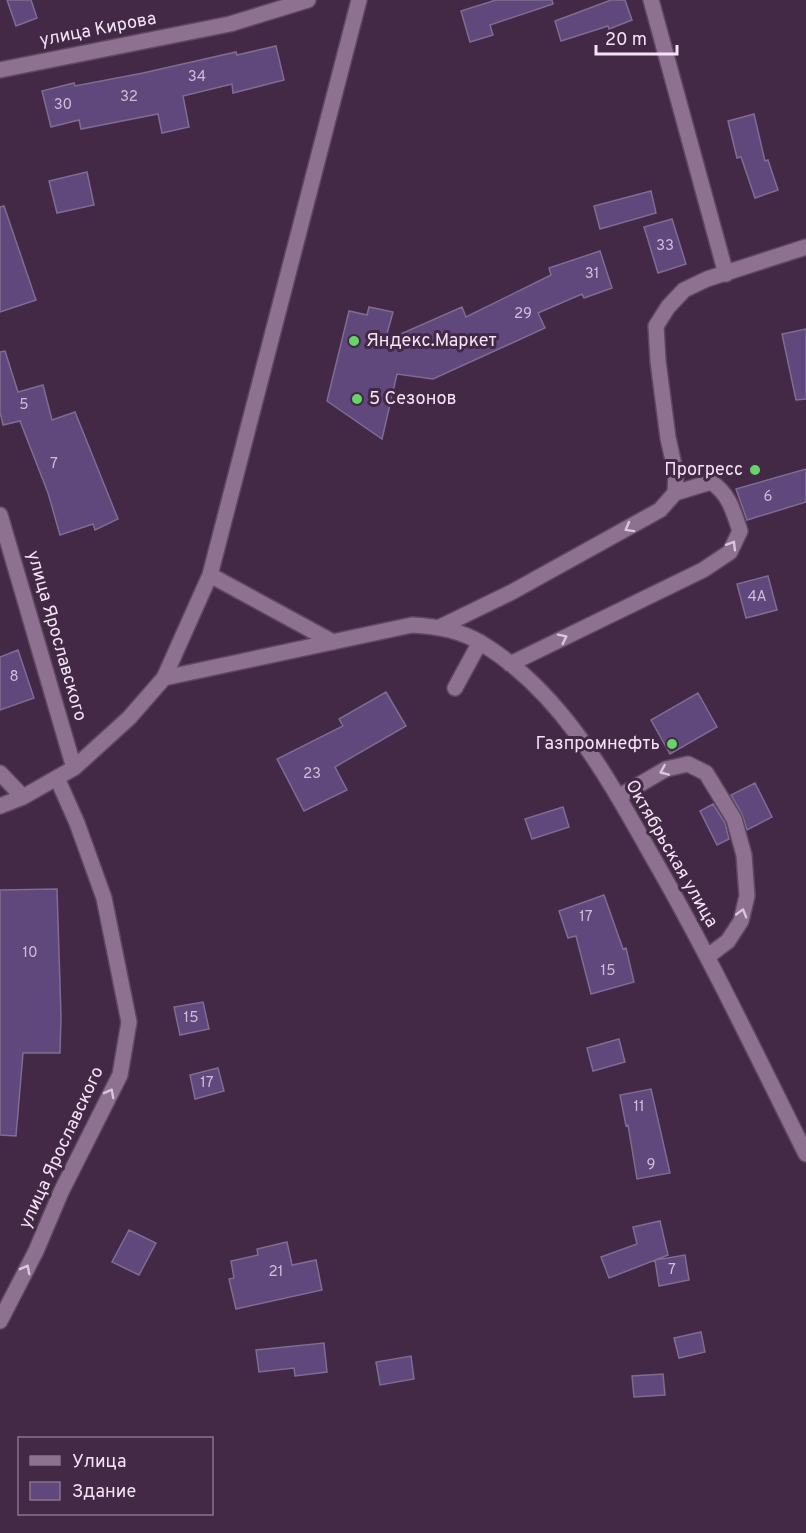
<svg xmlns="http://www.w3.org/2000/svg" width="806" height="1533" font-family="Overpass,sans-serif">
<rect width="100%" height="100%" fill="#432946"/>
<!-- building -->
<path fill="#60487d" stroke="#7d6d93" stroke-width="1.5" d="M7 0H31L37 18 16 26Z
M496 0H552L553 4 490 25 493 35 470 42 461 11Z
M611 0H625L632 20 609 29 608 26 561 41 555 21Z
M276 46 284 80 233 93 232 84 183 96 189 127 162 133 158 114 81 129 79 120 51 127 42 91 74 83 75 86 143 73 236 52 237 55Z
M754 114 765 161 768 160 778 190 755 198 741 157 737 158 728 121Z
M87 172 94 205 57 213 49 181Z
M651 191 656 213 600 229 594 206Z
M4 206 36 300 0 312V207Z
M672 219 686 264 658 273 644 227Z
M600 251 612 288 584 298 582 294 538 313 545 328 433 379 397 374 382 439 327 401 349 311 367 315 369 307 393 312 385 341 462 307 466 317 551 275 549 268Z
M806 329V399L796 400 782 334Z
M5 351 18 392 43 385 52 420 75 412 118 519 95 530 93 524 60 535 48 493 20 421 3 425 0 412V352Z
M806 469V502L747 520 736 489Z
M768 576 777 610 746 618 737 584Z
M18 650 34 698 0 710V657Z
M386 692 406 726 335 767 347 790 304 811 277 759 343 726 339 719Z
M698 693 717 727 670 754 651 720Z
M755 783 772 817 747 830 742 814 731 795Z
M713 804 725 823 729 839 717 845 700 811Z
M563 807 569 827 532 839 525 819Z
M57 889 61 1017 60 1053H23L16 1136 0 1135V890Z
M604 895 623 949 626 948 634 982 591 994 576 936 568 938 559 911Z
M203 1002 209 1029 180 1035 174 1007Z
M619 1039 625 1062 593 1071 587 1048Z
M218 1068 224 1091 195 1099 190 1075Z
M651 1089 670 1173 637 1179 628 1125 626 1126 620 1095Z
M660 1221 668 1255 609 1278 601 1257 637 1244 633 1227Z
M129 1230 156 1243 139 1275 112 1262Z
M287 1242 292 1265 316 1260 322 1290 236 1309 229 1279 234 1278 231 1261 258 1255 257 1249Z
M685 1255 689 1280 659 1286 655 1260Z
M701 1332 705 1352 679 1358 674 1338Z
M324 1343 327 1372 295 1376 294 1368 259 1372 256 1350Z
M411 1356 414 1379 380 1385 376 1362Z
M663 1374 665 1395 634 1397 632 1376Z"/>
<g fill="none" stroke-linecap="round" stroke-linejoin="round">
<!-- minor casing -->
<g stroke="#5e4860" stroke-width="18">
<path id="minor" d="M651 0 726 274
M0 70 230 24 308 0
M0 515 74 768
M210 575 333 642
M440 627 512 592 660 510 675 493 676 474 668 438 658 361 656 326 668 307 684 290 707 279 806 247
M510 664 703 570 730 552 740 531C733 510 729 494 711 482L675 493
M164 678 412 625C435 626 460 630 481 643 561 691 608 778 652 856 708 953 756 1054 806 1154
M455 688 480 642
M0 773 23 797
M618 797 666 769 688 764 706 773 734 819 744 855 747 896 741 921 728 941 707 957
M0 806 23 797 74 768 129 718 164 678 210 575 359 0
M0 1321 36 1251 61 1192 120 1075 129 1022 104 898 77 823 57 778"/>
</g>
<!-- minor -->
<use href="#minor" stroke="#8e7090" stroke-width="15"/>
</g>
<!-- one-way arrows -->
<defs><path id="oneway-chevron" d="M-2-3.5L2.5 0L-2 3.5" fill="none" stroke-width="1.6" stroke-linecap="round" stroke-linejoin="round" transform="scale(1.5)"/></defs>
<g stroke="#dac6dc">
<use href="#oneway-chevron" transform="translate(629 528) rotate(151)"/>
<use href="#oneway-chevron" transform="translate(732 545) rotate(-59)"/>
<use href="#oneway-chevron" transform="translate(563 638) rotate(-26)"/>
<use href="#oneway-chevron" transform="translate(664 771) rotate(157)"/>
<use href="#oneway-chevron" transform="translate(742 913) rotate(-74)"/>
<use href="#oneway-chevron" transform="translate(110 1093) rotate(-62)"/>
<use href="#oneway-chevron" transform="translate(26 1269) rotate(-62)"/>
</g>
<!-- markers -->
<g fill="#66d466" stroke="#432946" stroke-width="2">
<circle cx="354" cy="341" r="6"/>
<circle cx="357" cy="399" r="6"/>
<circle cx="755" cy="470" r="6"/>
<circle cx="672" cy="744" r="6"/>
</g>
<g text-anchor="middle" dominant-baseline="central" stroke-width="6" stroke-linejoin="round" paint-order="stroke">
<!-- number labels -->
<g font-size="15" fill="#cfbcd7">
<text x="197" y="77">34</text>
<text x="129" y="97">32</text>
<text x="63" y="105">30</text>
<text x="665" y="246">33</text>
<text x="592" y="274">31</text>
<text x="523" y="314">29</text>
<text x="24" y="405">5</text>
<text x="54" y="464">7</text>
<text x="768" y="497">6</text>
<text x="757" y="597">4А</text>
<text x="14" y="677">8</text>
<text x="312" y="774">23</text>
<text x="586" y="917">17</text>
<text x="30" y="953">10</text>
<text x="608" y="971">15</text>
<text x="191" y="1018">15</text>
<text x="207" y="1083">17</text>
<text x="639" y="1107">11</text>
<text x="651" y="1165">9</text>
<text x="672" y="1270">7</text>
<text x="276" y="1272">21</text>
</g>
<!-- street labels -->
<g font-size="18" fill="#f4e3f5" stroke="#432946">
<text transform="translate(98 30) rotate(-11)">улица Кирова</text>
<text transform="translate(56 636) rotate(74)">улица Ярославского</text>
<text transform="translate(671 854) rotate(60)">Октябрьская улица</text>
<text transform="translate(62 1148) rotate(-65)">улица Ярославского</text>
</g>
<!-- poi labels -->
<g font-size="18" fill="#f4e3f5" stroke="#432946" text-anchor="start">
<text x="366" y="341">Яндекс.Маркет</text>
<text x="369" y="399">5 Сезонов</text>
<text x="743" y="470" text-anchor="end">Прогресс</text>
<text x="660" y="744" text-anchor="end">Газпромнефть</text>
</g>
</g>
<!-- legend -->
<rect x="18" y="1437" width="195" height="78" fill="#432946" stroke="#8a738c" stroke-width="1.5"/>
<rect x="30" y="1456" width="30" height="9" fill="#8e7090" stroke="#8a738c" stroke-width="1.5"/>
<text x="72" y="1467" font-size="18" fill="#f4e3f5">Улица</text>
<rect x="30" y="1482" width="30" height="18" fill="#60487d" stroke="#8a738c" stroke-width="1.5"/>
<text x="72" y="1497" font-size="18" fill="#f4e3f5">Здание</text>
<!-- scale -->
<path d="M596 45v9h81v-9" fill="none" stroke="#f4e3f5" stroke-width="3"/>
<text x="605" y="45" font-size="18" fill="#f4e3f5" stroke="#432946" stroke-width="4.5" paint-order="stroke">20 m</text>
</svg>
